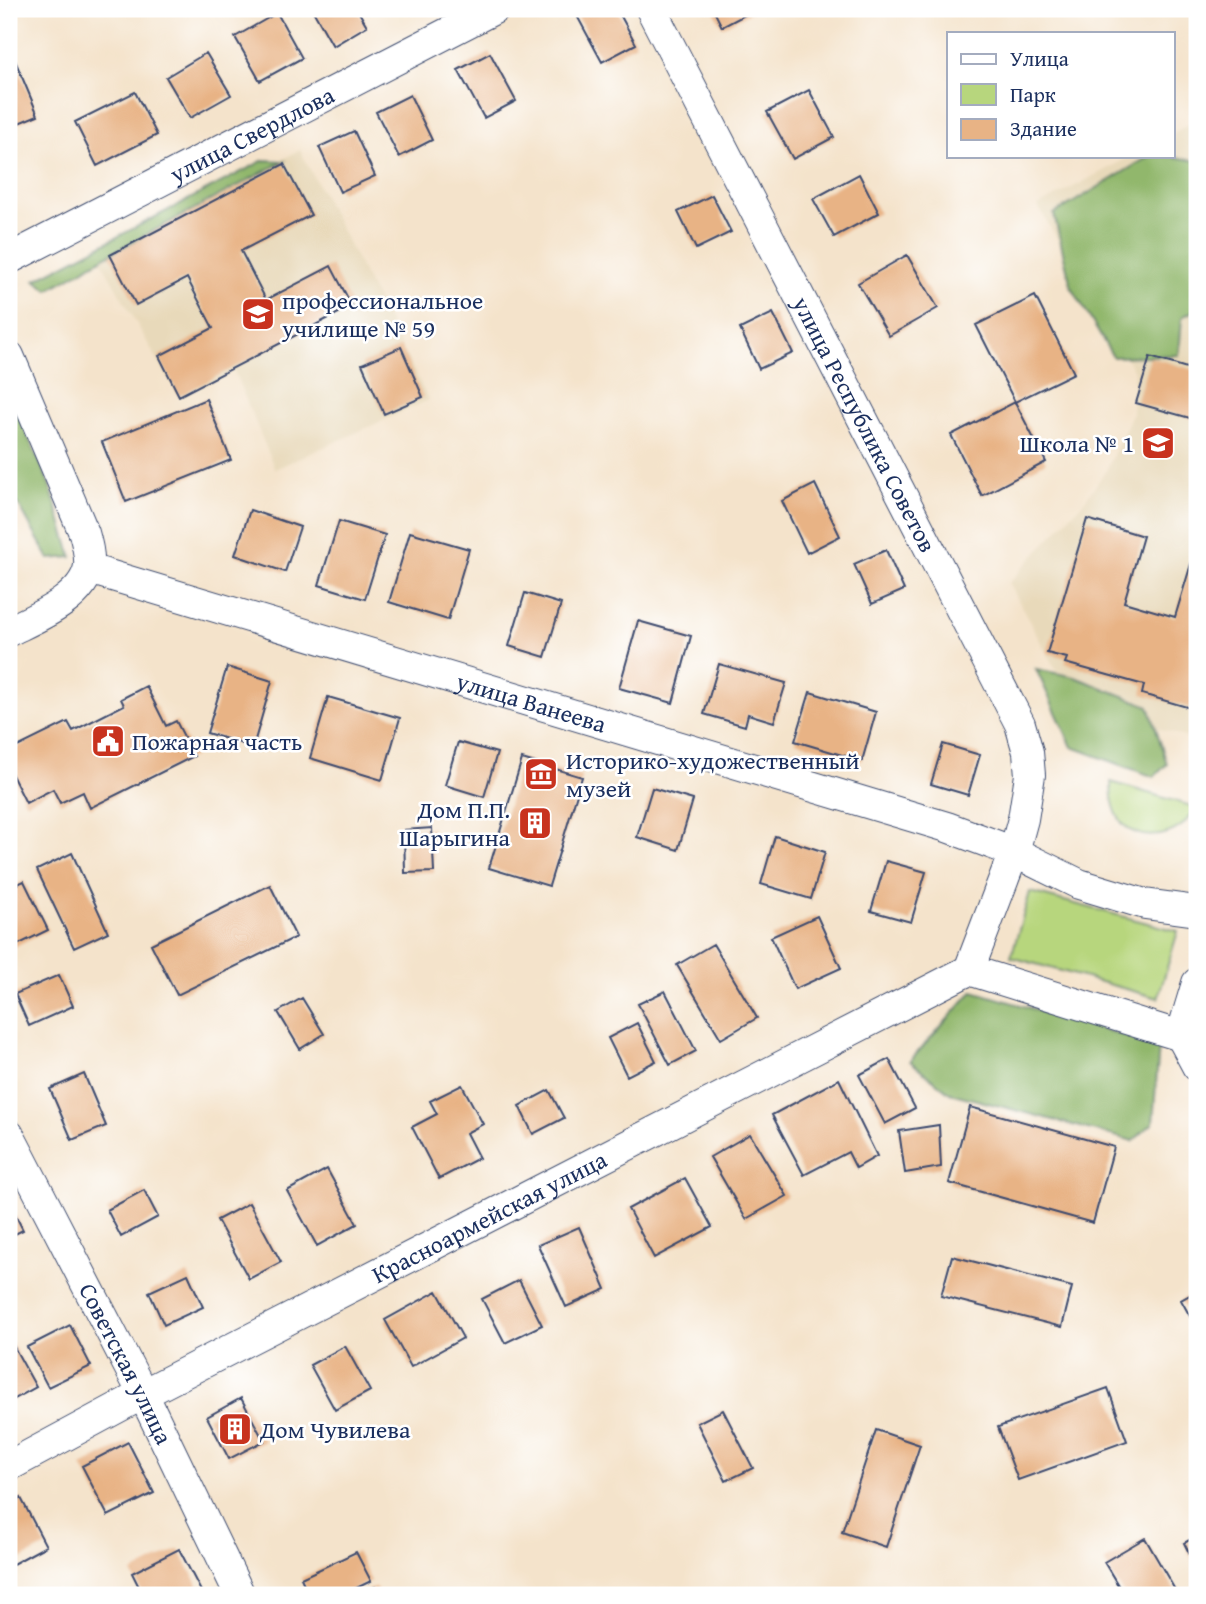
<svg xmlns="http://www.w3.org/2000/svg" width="1206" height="1604" font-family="'Gentium Book Plus',serif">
<rect width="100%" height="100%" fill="#fff"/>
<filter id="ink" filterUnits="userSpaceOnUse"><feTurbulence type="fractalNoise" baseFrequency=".0143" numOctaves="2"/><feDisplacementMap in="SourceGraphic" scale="14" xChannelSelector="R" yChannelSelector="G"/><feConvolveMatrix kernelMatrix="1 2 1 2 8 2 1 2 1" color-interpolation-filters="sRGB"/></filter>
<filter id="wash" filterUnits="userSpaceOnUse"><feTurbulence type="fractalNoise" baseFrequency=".00686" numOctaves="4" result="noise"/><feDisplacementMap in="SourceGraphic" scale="28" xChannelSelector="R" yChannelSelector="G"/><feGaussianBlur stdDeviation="1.57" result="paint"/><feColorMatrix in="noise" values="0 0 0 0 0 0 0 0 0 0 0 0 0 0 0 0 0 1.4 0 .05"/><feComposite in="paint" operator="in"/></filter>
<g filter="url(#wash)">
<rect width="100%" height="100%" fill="#f4e3cb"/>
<!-- built -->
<path fill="#e8d9ba" d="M1193 122 1197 129V741L1072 700 1009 583 1085 500 1106 471 1132 414 1134 371 1038 206 1131 156H1173V133Z
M300 150 429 400 275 469 234 371 179 398 99 257Z"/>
<!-- green -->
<path fill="#b7d67d" stroke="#69826e" stroke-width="2" d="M1111 782 1195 807C1191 813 1187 822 1181 826 1165 838 1139 840 1124 825 1114 814 1111 796 1111 782Z
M1030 892 1178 931 1158 998 1011 957Z"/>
<!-- forest -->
<path fill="#91b76c" stroke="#567365" stroke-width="2" d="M1150 156H1169L1197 161V309L1182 317 1179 355 1113 357 1071 286 1054 214Z
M264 160 284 161 106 256 48 290 35 280Z
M15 408 49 483 72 557 49 559 9 488V415Z
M1036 669 1075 677 1149 706 1167 764 1154 777 1072 747Z
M973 991 1159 1046 1153 1123 1133 1141 950 1093 910 1061Z"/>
<g id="blocks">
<!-- building -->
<path fill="#e8b385" d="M312 9H357L367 26 333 46Z
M586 9H617L636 44 602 62 576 14Z
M713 9H756L722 27Z
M277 13 302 58 260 81 235 37Z
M9 46 38 115 9 127Z
M206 53 231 95 190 118 166 77Z
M490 53 516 101 484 118 458 70Z
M809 90 834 137 793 159 767 112Z
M135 92 157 135 97 166 75 122Z
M410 95 432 140 399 157 376 112Z
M354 131 375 176 340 192 319 147Z
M284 164 311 215 241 251 266 300 331 266 352 306 179 396 159 356 213 328 187 278 136 305 110 255Z
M859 174 879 213 834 237 813 199Z
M712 195 731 232 696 249 678 212Z
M907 255 938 308 889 336 858 283Z
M1035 296 1074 373 1015 402 976 325Z
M773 313 793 353 759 369 740 329Z
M401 347 423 397 384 414 362 364Z
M1150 357 1197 371V420L1136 403Z
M206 399 231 460 126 502 102 442Z
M1015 402 1046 462 982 496 951 435Z
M815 484 840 536 807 553 782 501Z
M250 510 300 527 285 572 235 555Z
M1087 519 1143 536 1124 602 1175 617 1197 544V710L1142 694 1144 685 1065 663 1067 658 1047 653Z
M339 521 385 535 365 599 319 585Z
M410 532 469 549 448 620 389 602Z
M886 550 904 590 872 604 854 564Z
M525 593 561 604 545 657 509 646Z
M638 621 691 636 673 703 619 688Z
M719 664 786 683 774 722 748 714 745 726 704 714Z
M227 667 272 681 253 747 207 733Z
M146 686 166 726 176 721 194 756 90 808 83 792 60 803 53 789 26 803 9 769V751L68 722 73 731 124 705 121 699Z
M810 692 876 712 862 761 795 741Z
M328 697 400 718 382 780 310 758Z
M458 742 497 753 484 797 445 785Z
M943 744 980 755 968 795 931 784Z
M522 759 582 777 549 886 489 868Z
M652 788 693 800 678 850 637 837Z
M432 828 434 872 405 873 404 830Z
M775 836 825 852 811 899 761 884Z
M72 853 108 932 74 948 37 870Z
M886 861 926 872 911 922 871 911Z
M24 881 48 930 9 949V888Z
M270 885 296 937 177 995 151 944Z
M817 916 841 968 795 989 771 937Z
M713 944 757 1018 721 1039 677 965Z
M59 975 73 1006 29 1026 15 994Z
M665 991 696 1051 670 1065 638 1004Z
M302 998 324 1034 300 1049 278 1012Z
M637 1023 656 1061 627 1076 608 1038Z
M889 1059 915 1108 885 1124 859 1075Z
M84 1074 106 1126 72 1140 50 1089Z
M839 1079 877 1156 856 1168 848 1152 804 1175 772 1115Z
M462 1085 483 1124 466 1133 479 1158 439 1179 412 1127 437 1114 430 1101Z
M549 1090 564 1118 533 1134 519 1106Z
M970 1107 1114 1147 1093 1223 949 1183Z
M939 1125 941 1167 905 1173 899 1131Z
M750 1134 787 1196 746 1219 710 1157Z
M327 1169 357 1224 317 1246 287 1191Z
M685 1178 712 1227 654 1258 628 1209Z
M144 1190 158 1217 121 1237 107 1210Z
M9 1202 23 1230 9 1237Z
M249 1203 281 1262 249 1279 217 1220Z
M579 1227 606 1289 566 1307 538 1245Z
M952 1256 1072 1287 1062 1327 941 1296Z
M188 1274 203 1307 164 1325 149 1292Z
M519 1280 542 1325 505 1343 482 1299Z
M437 1291 463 1338 411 1367 385 1320Z
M1197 1291V1329L1181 1300Z
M70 1325 91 1366 48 1387 27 1347Z
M9 1338 36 1387 9 1402Z
M345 1346 370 1391 335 1410 310 1365Z
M1108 1388 1127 1441 1018 1480 998 1427Z
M241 1398 264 1441 229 1459 207 1417Z
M723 1410 753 1468 726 1481 697 1423Z
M876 1430 920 1445 886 1547 842 1532Z
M128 1442 154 1493 108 1516 82 1466Z
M21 1498 46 1546 9 1566V1505Z
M1197 1536V1569L1184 1543Z
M1145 1538 1178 1595H1124L1104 1562Z
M179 1549 203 1595H143L132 1573Z
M356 1552 371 1581 342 1595H309L301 1578Z
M375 1587 379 1595H357Z"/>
</g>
</g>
<g filter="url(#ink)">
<use href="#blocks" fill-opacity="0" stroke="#3c4a6e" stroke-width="2"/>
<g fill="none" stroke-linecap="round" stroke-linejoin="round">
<!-- minor casing -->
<g stroke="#3c4a6e" stroke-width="32">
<g id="minor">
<path id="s1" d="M651 9 1020 724 1028 752 1030 775 1023 819 1014 852 969 970"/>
<path id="s2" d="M9 259 494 9"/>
<path d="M9 356 84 533C87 544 90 555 89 566 84 599 35 618 9 631"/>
<path id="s3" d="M89 569 947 827 1014 852 1079 884 1145 904 1197 911"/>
<path d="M969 970 1181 1036"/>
<path d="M1181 1036 1197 983"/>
<path d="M1181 1036 1197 1066"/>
<path id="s4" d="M9 1135 143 1394 240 1595"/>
<path id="s5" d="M9 1466 143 1394 969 970"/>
</g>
</g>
<!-- minor -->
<use href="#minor" stroke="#fff" stroke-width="30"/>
</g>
</g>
<!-- icons -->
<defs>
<g id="university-square" transform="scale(1.75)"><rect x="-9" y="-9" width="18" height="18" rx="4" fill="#c8321e" stroke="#fff"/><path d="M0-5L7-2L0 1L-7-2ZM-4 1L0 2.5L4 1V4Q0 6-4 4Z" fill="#fff"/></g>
<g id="school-square" transform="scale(1.75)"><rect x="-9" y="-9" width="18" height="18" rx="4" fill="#c8321e" stroke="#fff"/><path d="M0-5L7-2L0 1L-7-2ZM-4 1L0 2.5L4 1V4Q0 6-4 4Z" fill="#fff"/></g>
<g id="civic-square" transform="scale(1.75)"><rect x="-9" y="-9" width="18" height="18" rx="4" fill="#c8321e" stroke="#fff"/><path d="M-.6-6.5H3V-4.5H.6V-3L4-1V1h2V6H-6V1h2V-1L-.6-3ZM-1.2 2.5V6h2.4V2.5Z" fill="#fff"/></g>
<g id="museum-square" transform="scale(1.75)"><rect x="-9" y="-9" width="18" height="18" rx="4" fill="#c8321e" stroke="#fff"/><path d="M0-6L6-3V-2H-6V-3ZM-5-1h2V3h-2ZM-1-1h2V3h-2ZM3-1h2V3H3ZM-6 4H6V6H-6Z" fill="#fff"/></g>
<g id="building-square" transform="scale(1.75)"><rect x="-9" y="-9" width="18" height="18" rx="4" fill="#c8321e" stroke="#fff"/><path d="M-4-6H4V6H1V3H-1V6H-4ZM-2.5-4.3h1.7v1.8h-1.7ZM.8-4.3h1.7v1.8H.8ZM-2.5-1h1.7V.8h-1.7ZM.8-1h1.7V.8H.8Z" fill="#fff"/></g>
</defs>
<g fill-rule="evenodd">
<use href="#university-square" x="258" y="314"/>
<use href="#school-square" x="1158" y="443"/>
<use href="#civic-square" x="108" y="741"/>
<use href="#museum-square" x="541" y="774"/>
<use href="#building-square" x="535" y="823"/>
<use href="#building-square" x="235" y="1429"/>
</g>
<g text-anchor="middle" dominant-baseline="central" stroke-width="5" stroke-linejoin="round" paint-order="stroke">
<!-- street labels -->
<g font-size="24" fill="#1b2f5e" stroke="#fff">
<text stroke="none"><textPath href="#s2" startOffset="273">улица Свердлова</textPath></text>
<text stroke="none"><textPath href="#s1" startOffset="467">улица Республика Советов</textPath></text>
<text stroke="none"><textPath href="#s3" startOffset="462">улица Ванеева</textPath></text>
<text stroke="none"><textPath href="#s5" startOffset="541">Красноармейская улица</textPath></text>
<text stroke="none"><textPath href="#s4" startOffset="257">Советская улица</textPath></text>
</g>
<!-- poi labels -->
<g font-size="24" fill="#1b2f5e" stroke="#fff" text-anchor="start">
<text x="282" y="300">профессиональное<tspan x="282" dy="28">училище № 59</tspan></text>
<text x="1134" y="443" text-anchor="end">Школа № 1</text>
<text x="132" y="741">Пожарная часть</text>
<text x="566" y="760">Историко-художественный<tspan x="566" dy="28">музей</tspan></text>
<text x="510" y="809" text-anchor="end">Дом П.П.<tspan x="510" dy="28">Шарыгина</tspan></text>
<text x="260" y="1429">Дом Чувилева</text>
</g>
</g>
<!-- margin -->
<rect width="1206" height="1604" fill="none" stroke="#fff" stroke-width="35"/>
<!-- legend -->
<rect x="947" y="32" width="228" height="126" fill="#ffffff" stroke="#a4acbf" stroke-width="2"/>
<rect x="961" y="54" width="35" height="10" fill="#ffffff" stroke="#a4acbf" stroke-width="2"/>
<text x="1010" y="66" font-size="21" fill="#1b2f5e">Улица</text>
<rect x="961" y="84" width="35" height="21" fill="#b7d67d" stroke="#a4acbf" stroke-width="2"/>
<text x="1010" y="102" font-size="21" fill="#1b2f5e">Парк</text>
<rect x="961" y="119" width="35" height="21" fill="#e8b385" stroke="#a4acbf" stroke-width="2"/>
<text x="1010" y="136" font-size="21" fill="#1b2f5e">Здание</text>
</svg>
